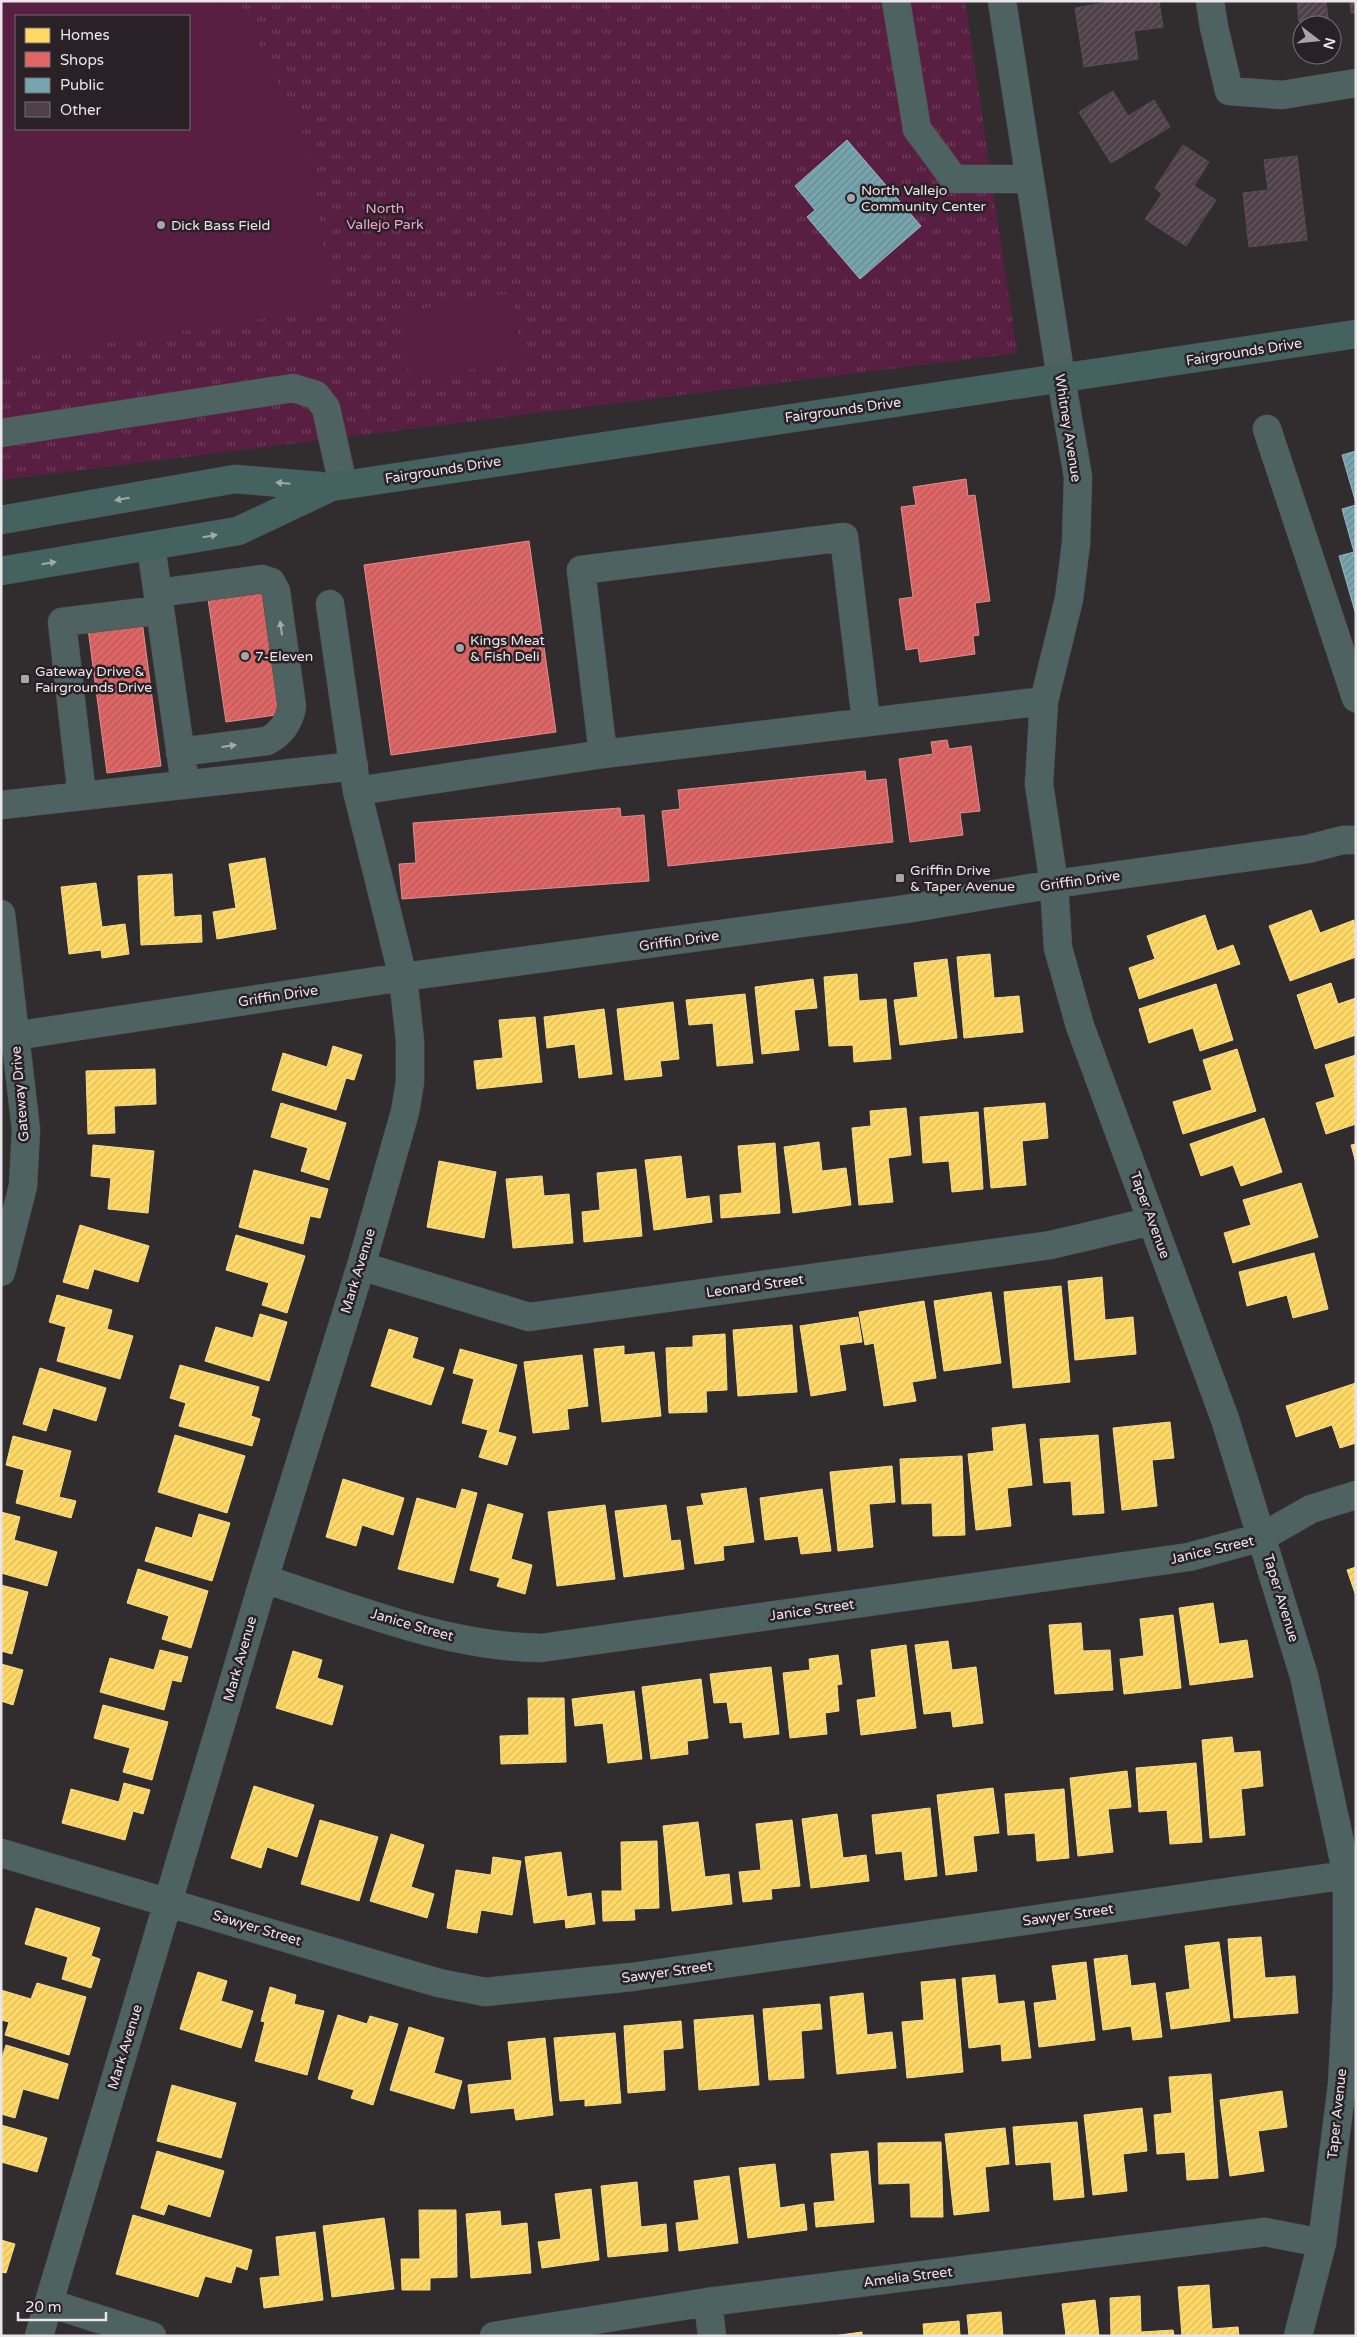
<svg xmlns="http://www.w3.org/2000/svg" width="1357" height="2337" font-family="'Varela Round',sans-serif">
<defs>
<pattern id="grass-tufts" width="24" height="20" patternUnits="userSpaceOnUse" patternTransform="scale(1.25)"><rect width="24" height="20" fill="#591f43"/><path d="M3 7l-1-3M5 7V3M7 7l1-3M15 17l-1-3M17 17v-4M19 17l1-3" fill="none" stroke="#713f5e"/></pattern>
<pattern id="homes-hatch" width="6" height="6" patternUnits="userSpaceOnUse" patternTransform="scale(1.25)"><rect width="6" height="6" fill="#ffd966"/><path d="M-1 1l2-2M0 6l6-6M5 7l2-2" fill="none" stroke="#dabb60"/></pattern>
<pattern id="shops-hatch" width="6" height="6" patternUnits="userSpaceOnUse" patternTransform="scale(1.25)"><rect width="6" height="6" fill="#e06666"/><path d="M-1 1l2-2M0 6l6-6M5 7l2-2" fill="none" stroke="#b25c5c"/></pattern>
<pattern id="public-hatch" width="6" height="6" patternUnits="userSpaceOnUse" patternTransform="scale(1.25)"><rect width="6" height="6" fill="#76a5af"/><path d="M-1 1l2-2M0 6l6-6M5 7l2-2" fill="none" stroke="#688890"/></pattern>
<pattern id="building-hatch" width="6" height="6" patternUnits="userSpaceOnUse" patternTransform="scale(1.25)"><rect width="6" height="6" fill="#4f3f48"/><path d="M-1 1l2-2M0 6l6-6M5 7l2-2" fill="none" stroke="#685b62"/></pattern>
</defs>
<rect width="100%" height="100%" fill="#312d2f"/>
<!-- grass -->
<path fill="url(#grass-tufts)" fill-rule="evenodd" d="M1 1H965L1017 353 1 480ZM16 16H189V129H16Z"/>
<!-- garden -->
<path fill="#591f43" fill-rule="evenodd" d="M1 1H216L252 31 308 142 332 308 1 360ZM16 16H189V129H16Z
M511 293 523 360 410 381 399 313Z"/>
<!-- homes -->
<path fill="url(#homes-hatch)" stroke="#f9dd8d" d="M265 858 276 929 217 939 213 912 236 908 229 864Z
M172 874 174 917 201 915 202 942 141 945 138 876Z
M96 883 102 927 125 924 129 954 102 958 101 950 69 954 61 887Z
M1311 910 1320 933 1354 920 1356 957 1290 981 1269 926Z
M1205 915 1217 951 1233 945 1240 964 1139 999 1129 968 1155 959 1147 936Z
M990 954 994 998 1019 996 1023 1032 964 1038 957 957Z
M947 959 957 1038 900 1045 894 1000 918 997 914 963Z
M857 974 859 1001 886 999 891 1059 854 1062 853 1045 829 1046 824 977Z
M813 979 817 1008 794 1010 799 1050 762 1054 755 987Z
M1331 983 1338 1004 1356 998V1035L1315 1049 1297 995Z
M1216 984 1233 1040 1200 1051 1193 1028 1149 1043 1139 1009Z
M745 994 753 1063 717 1066 713 1023 689 1025 686 1000Z
M673 1002 679 1059 660 1061 662 1076 625 1080 617 1009Z
M604 1009 612 1074 579 1078 575 1044 547 1048 544 1017Z
M535 1017 542 1082 477 1089 474 1061 503 1058 499 1020Z
M333 1046 362 1055 354 1080 346 1078 336 1110 272 1090 283 1053 327 1067Z
M1237 1049 1256 1111 1183 1134 1173 1102 1212 1090 1203 1060Z
M1356 1055V1124L1326 1134 1316 1103 1335 1097 1325 1065Z
M155 1069 156 1104 114 1106 115 1133 88 1134 86 1071Z
M281 1103 346 1123 329 1180 301 1171 308 1148 271 1137Z
M1045 1103 1048 1138 1022 1141 1026 1185 991 1188 984 1108Z
M906 1108 911 1155 888 1158 893 1202 859 1205 852 1128 871 1126 870 1111Z
M978 1112 983 1189 952 1192 949 1161 923 1163 920 1117Z
M1264 1118 1282 1172 1241 1186 1233 1165 1201 1176 1190 1144Z
M819 1142 822 1171 846 1168 851 1205 793 1213 784 1147Z
M775 1143 780 1213 721 1218 720 1195 742 1193 738 1146Z
M1356 1144V1163L1351 1145Z
M93 1145 154 1151 148 1213 108 1209 111 1178 91 1176Z
M681 1156 686 1199 709 1196 712 1222 654 1230 645 1160Z
M439 1161 496 1172 484 1238 427 1227Z
M636 1169 642 1236 584 1242 582 1212 600 1210 597 1173Z
M254 1170 328 1189 320 1218 310 1216 303 1244 239 1227Z
M542 1176 544 1196 569 1194 573 1243 513 1248 506 1179Z
M1301 1183 1318 1237 1233 1263 1224 1233 1251 1225 1243 1200Z
M80 1225 149 1246 138 1282 94 1269 88 1289 63 1282Z
M236 1235 305 1256 287 1313 262 1305 269 1283 226 1270Z
M1314 1253 1328 1309 1293 1318 1287 1295 1247 1306 1239 1272Z
M1102 1277 1105 1320 1133 1317 1136 1354 1075 1360 1068 1281Z
M1061 1286 1070 1382 1013 1388 1004 1292Z
M991 1292 1001 1363 944 1371 934 1301Z
M57 1295 112 1310 107 1329 133 1336 120 1379 57 1361 66 1327 49 1322Z
M924 1301 936 1378 912 1382 916 1401 884 1406 874 1343 865 1345 859 1312Z
M260 1314 287 1322 269 1381 205 1361 216 1327 253 1338Z
M858 1317 862 1342 839 1345 846 1390 811 1396 800 1326Z
M792 1325 797 1392 738 1396 733 1330Z
M389 1329 418 1338 412 1358 444 1368 431 1405 371 1386Z
M725 1334 727 1390 706 1391 707 1412 669 1413 666 1348 693 1347V1336Z
M624 1346V1355L654 1352 661 1416 602 1422 594 1349Z
M460 1349 517 1365 498 1432 516 1437 507 1465 479 1457 488 1430 462 1423 474 1379 453 1373Z
M582 1355 588 1406 567 1409 569 1429 533 1433 524 1362Z
M180 1365 259 1387 251 1416 260 1419 252 1446 179 1426 186 1403 170 1398Z
M40 1368 106 1388 96 1421 53 1408 46 1431 23 1424Z
M1356 1383V1443L1340 1448 1332 1425 1296 1437 1286 1406Z
M1170 1422 1174 1458 1152 1460 1157 1506 1122 1510 1113 1428Z
M1025 1424 1032 1485 1007 1488 1011 1526 976 1530 968 1454 994 1451 992 1428Z
M175 1435 245 1456 227 1513 158 1492Z
M1098 1435 1104 1513 1073 1515 1071 1481 1044 1483 1040 1439Z
M13 1436 71 1451 59 1497 76 1501 71 1518 16 1503 24 1470 6 1465Z
M962 1456 965 1535 933 1536 932 1503 902 1504 900 1459Z
M892 1466 895 1502 869 1504 873 1547 838 1551 830 1472Z
M343 1479 404 1498 393 1535 362 1525 356 1546 326 1537Z
M746 1488 754 1542 723 1546 724 1560 695 1564 687 1507 704 1505 701 1494Z
M462 1489 477 1493 453 1583 398 1569 417 1498 456 1509Z
M822 1489 831 1551 801 1554 798 1536 765 1540 760 1498Z
M488 1504 523 1514 511 1559 532 1565 525 1594 497 1586 500 1578 470 1570Z
M605 1505 615 1579 557 1586 548 1512Z
M666 1505 671 1541 680 1540 684 1569 624 1577 615 1511Z
M1 1512 20 1517 14 1540 57 1552 47 1586 1 1573Z
M199 1514 230 1523 212 1581 145 1561 156 1527 192 1538Z
M1356 1567V1596L1347 1570Z
M138 1569 208 1591 191 1648 162 1639 169 1616 127 1603Z
M1 1585 28 1592 12 1654 1 1651Z
M1213 1603 1219 1644 1247 1640 1253 1677 1190 1685 1179 1608Z
M1173 1615 1181 1688 1124 1694 1120 1659 1144 1656 1140 1619Z
M1081 1623 1083 1651 1110 1650 1113 1690 1055 1694 1049 1625Z
M948 1641 952 1670 976 1667 983 1723 953 1727 951 1711 924 1714 915 1645Z
M906 1645 916 1728 861 1735 857 1700 876 1697 871 1650Z
M160 1650 188 1657 181 1682 172 1680 164 1710 100 1692 110 1658 154 1670Z
M293 1651 322 1660 317 1678 343 1686 332 1725 276 1708Z
M838 1655 842 1684 837 1685 839 1711 825 1713 827 1734 790 1738 783 1673 810 1670 809 1659Z
M1 1664 23 1670 13 1705 1 1701Z
M771 1667 779 1734 744 1738 742 1722 730 1723 727 1702 714 1703 710 1674Z
M701 1679 708 1738 687 1741 688 1754 651 1759 642 1687Z
M634 1691 642 1759 608 1763 603 1723 575 1726 572 1699Z
M528 1698H564L566 1762 501 1764 500 1736 529 1735Z
M103 1705 168 1722 152 1780 123 1772 130 1748 94 1738Z
M1232 1737 1234 1753 1260 1751 1263 1786 1241 1789 1245 1835 1210 1838 1202 1740Z
M1196 1763 1202 1842 1170 1844 1167 1810 1139 1812 1136 1768Z
M1127 1771 1131 1807 1108 1809 1113 1852 1078 1856 1070 1778Z
M124 1783 150 1790 143 1814 133 1811 125 1840 62 1823 71 1789 119 1802Z
M254 1786 314 1805 297 1857 267 1847 261 1868 231 1858Z
M993 1788 999 1833 973 1836 977 1871 946 1875 937 1795Z
M1064 1789 1069 1858 1037 1861 1035 1833 1008 1835 1005 1794Z
M930 1808 937 1876 905 1880 902 1851 876 1854 872 1815Z
M837 1814 843 1858 866 1855 869 1881 811 1888 802 1819Z
M320 1820 378 1837 359 1901 301 1884Z
M792 1820 800 1886 771 1889 772 1899 743 1902 739 1872 761 1870 756 1824Z
M698 1822 705 1877 729 1874 732 1904 672 1911 663 1826Z
M391 1834 424 1845 411 1887 434 1894 427 1918 370 1901Z
M657 1841 659 1908 634 1909 635 1920 603 1921 602 1891H622L621 1842Z
M561 1852 567 1897 591 1893 595 1924 566 1928 565 1919 534 1923 525 1857Z
M493 1857 521 1861 512 1915 481 1910 477 1933 447 1928 456 1870 491 1875Z
M36 1908 100 1928 91 1956 100 1959 91 1988 62 1979 68 1957 25 1944Z
M1261 1937 1265 1978 1295 1976 1298 2013 1234 2018 1228 1939Z
M1219 1942 1230 2021 1171 2029 1166 1993 1190 1989 1185 1946Z
M1127 1955 1131 1986 1155 1983 1162 2037 1133 2040 1131 2026 1103 2030 1094 1959Z
M1086 1962 1095 2040 1039 2047 1034 2003 1057 2000 1052 1966Z
M198 1972 227 1981 221 2001 253 2011 241 2048 180 2029Z
M995 1975 998 2004 1024 2001 1031 2058 1002 2061 1001 2044 969 2048 962 1978Z
M955 1979 963 2072 907 2078 902 2022 924 2020 921 1982Z
M37 1983 86 1997 69 2055 5 2035 9 2022 1 2020V1990L31 1999Z
M270 1987 296 1995 294 2004 324 2011 307 2075 255 2061 265 2022 261 2021Z
M863 1993 867 2035 892 2032 896 2068 837 2074 830 1997Z
M820 2004 822 2029 801 2031 804 2078 769 2080 763 2009Z
M338 2015 367 2024 370 2016 398 2024 373 2105 351 2098 354 2090 318 2079Z
M753 2015 759 2085 699 2090 694 2020Z
M681 2021 683 2048 663 2050 665 2090 628 2093 624 2026Z
M409 2027 444 2038 434 2073 462 2081 454 2109 390 2090Z
M615 2033 621 2103 585 2106V2099L560 2101 554 2038Z
M545 2038 553 2115 516 2120 514 2108 471 2113 468 2085 512 2080 508 2042Z
M6 2045 68 2064 58 2099 23 2089 15 2118 1 2114V2061Z
M1211 2074 1218 2178 1187 2180 1185 2152 1157 2154 1154 2115 1172 2113 1169 2077Z
M172 2085 236 2103 221 2158 157 2141Z
M1282 2091 1287 2127 1258 2131 1264 2171 1230 2176 1220 2100Z
M1142 2108 1147 2151 1123 2154 1127 2191 1093 2195 1084 2115Z
M1077 2122 1084 2197 1054 2200 1051 2162 1016 2165 1013 2127Z
M1 2125 47 2138 37 2172 1 2162Z
M1005 2128 1009 2164 985 2167 989 2211 954 2215 945 2134Z
M941 2142 943 2217H911L910 2183 879 2184 878 2143Z
M157 2151 224 2171 210 2217 168 2204 164 2215 141 2208Z
M868 2151 874 2222 816 2227 814 2203 835 2201 831 2154Z
M775 2164 780 2208 804 2204 807 2230 748 2238 739 2168Z
M729 2176 738 2243 679 2251 676 2223 699 2220 694 2181Z
M637 2182 641 2227 666 2224 668 2251 608 2257 601 2186Z
M591 2189 599 2260 542 2268 538 2242 561 2239 555 2194Z
M419 2210H456L457 2277 430 2278V2290H402L401 2259H420Z
M500 2211 501 2226 527 2223 531 2273 471 2278 466 2214Z
M133 2215 252 2250 247 2270 236 2266 231 2283 205 2276 198 2297 116 2274Z
M384 2218 394 2289 332 2297 323 2226Z
M315 2232 323 2300 264 2308 260 2278 280 2276 276 2237Z
M1 2240 15 2244 6 2273 1 2272Z
M1209 2285 1212 2329 1238 2327 1239 2336H1182L1178 2287Z
M1140 2296 1141 2332 1173 2330 1174 2336H1111L1110 2298Z
M1095 2300 1099 2336H1059L1066 2335 1062 2304Z
M1001 2312 1003 2336H969L967 2315Z
M959 2321 960 2336H924L923 2324Z
M862 2332V2336H833Z"/>
<!-- shops -->
<path fill="url(#shops-hatch)" stroke="#e38c8d" d="M966 479 968 496 975 495 990 601 975 603 979 635 973 636 975 654 920 662 918 648 906 650 899 599 913 597 901 507 916 505 913 487Z
M529 541 556 732 391 755 364 565Z
M265 591 283 714 226 722 208 599Z
M141 613 161 766 107 773 87 621Z
M947 740 949 749 971 746 980 811 960 813 963 835 910 842 899 759 933 754 931 742Z
M865 771 866 781 886 779 893 842 668 866 662 811 680 809 678 790Z
M620 808 621 817 644 815 649 881 402 899 399 864 416 863 413 823Z"/>
<!-- public -->
<path fill="url(#public-hatch)" stroke="#99b8c0" d="M847 140 921 226 860 279 807 217 815 210 795 186Z
M1356 451V503L1342 455Z
M1356 505V615L1339 556 1354 552 1342 509Z"/>
<!-- building -->
<path fill="url(#building-hatch)" stroke="#545052" d="M1116 1H1159L1163 27 1134 31 1138 59 1084 67 1075 8Z
M1297 1H1326L1328 18 1299 22Z
M1350 1H1356V13H1351Z
M1113 91 1128 116 1154 100 1170 127 1111 163 1079 112Z
M1183 145 1209 162 1194 186 1216 200 1186 246 1145 219 1162 194 1155 188Z
M1297 156 1307 240 1249 247 1243 193 1268 190 1264 160Z"/>
<g fill="none" stroke-linecap="round" stroke-linejoin="round">
<!-- minor casing -->
<g stroke="#4e4b4d" stroke-width="29">
<path id="minor" d="M896 1 917 129 954 179H1030
M1002 1 1061 378 1078 477 1076 544 1069 599 1044 701 1039 784 1054 884 1058 948 1080 1026 1225 1419 1304 1676 1347 1875V1990L1342 2085 1322 2243 1298 2336
M1210 1 1214 27 1229 91 1282 95 1356 83
M1267 429 1356 698
M1 433 293 388 316 395 326 408 343 485
M151 546 183 770
M158 593 262 579 271 582 276 591 292 707C289 722 281 734 267 741L180 752
M330 604 356 785
M866 721 844 537 581 570 603 754 1044 701
M82 796 62 622 160 610
M1 805 354 766
M1 914 26 1130 23 1186 1 1272
M1 1038 403 977 906 909 1054 884 1308 849 1343 840H1356
M361 1266 529 1317 1051 1245 1152 1221
M264 1579C354 1608 446 1647 541 1648L1189 1557 1262 1537 1311 1509 1356 1495
M1 1853 394 1970 439 1983 485 1992 632 1977 1347 1875
M708 2302 712 2336
M49 2303 152 2336
M39 2336 264 1579 361 1266 405 1112 410 1082V1041L403 977 357 791 603 754
M494 2336 708 2302 1265 2232 1322 2243"/>
</g>
<!-- major casing -->
<g stroke="#4e4b4d" stroke-width="29">
<path id="major" d="M1 520 235 479 331 487 1356 334
M1 571 238 531 329 488"/>
</g>
<!-- minor -->
<use href="#minor" stroke="#4d6261" stroke-width="28"/>
<!-- major -->
<use href="#major" stroke="#446360" stroke-width="28"/>
</g>
<!-- one-way arrows -->
<defs><path id="oneway-solid" d="M-6-.8H1V-3.2L6.5 0L1 3.2V.8H-6Z" transform="scale(1.25)"/></defs>
<g fill="#9faaab">
<use href="#oneway-solid" transform="translate(283 483) rotate(-175)"/>
<use href="#oneway-solid" transform="translate(122 499) rotate(170)"/>
<use href="#oneway-solid" transform="translate(210 536) rotate(-10)"/>
<use href="#oneway-solid" transform="translate(49 563) rotate(-9)"/>
</g>
<g fill="#a3aaab">
<use href="#oneway-solid" transform="translate(281 628) rotate(-98)"/>
<use href="#oneway-solid" transform="translate(229 746) rotate(-8)"/>
</g>
<!-- markers -->
<g fill="#a9a5a7" stroke="#292125" stroke-width="2">
<circle cx="851" cy="198" r="5"/>
<circle cx="161" cy="225" r="5"/>
<circle cx="460" cy="648" r="5"/>
<circle cx="245" cy="656" r="5"/>
<rect x="20" y="674" width="10" height="10" rx="2.5"/>
<rect x="895" y="873" width="10" height="10" rx="2.5"/>
</g>
<g text-anchor="middle" dominant-baseline="central" stroke-width="5" stroke-linejoin="round" paint-order="stroke">
<!-- poi labels -->
<g font-size="14" fill="#eae5e8" stroke="#292125" text-anchor="start">
<text x="861" y="190">North Vallejo<tspan x="861" dy="16">Community Center</tspan></text>
<text x="171" y="225">Dick Bass Field</text>
<text x="470" y="640">Kings Meat<tspan x="470" dy="16">&amp; Fish Deli</tspan></text>
<text x="255" y="656">7-Eleven</text>
<text x="35" y="671">Gateway Drive &amp;<tspan x="35" dy="16">Fairgrounds Drive</tspan></text>
<text x="910" y="870">Griffin Drive<tspan x="910" dy="16">&amp; Taper Avenue</tspan></text>
</g>
<!-- park labels -->
<g font-size="14" fill="#f5a2cf" stroke="#292125">
<text x="385" y="208">North<tspan x="385" dy="16">Vallejo Park</tspan></text>
</g>
<!-- street labels -->
<g font-size="14" fill="#eae5e8" stroke="#292125">
<text transform="translate(1244 352) rotate(-9)">Fairgrounds Drive</text>
<text transform="translate(843 410) rotate(-8)">Fairgrounds Drive</text>
<text transform="translate(1068 428) rotate(81)">Whitney Avenue</text>
<text transform="translate(443 470) rotate(-9)">Fairgrounds Drive</text>
<text transform="translate(1080 881) rotate(-8)">Griffin Drive</text>
<text transform="translate(679 941) rotate(-8)">Griffin Drive</text>
<text transform="translate(278 996) rotate(-9)">Griffin Drive</text>
<text transform="translate(20 1094) rotate(-95)">Gateway Drive</text>
<text transform="translate(1150 1215) rotate(70)">Taper Avenue</text>
<text transform="translate(358 1271) rotate(-73)">Mark Avenue</text>
<text transform="translate(755 1286) rotate(-8)">Leonard Street</text>
<text transform="translate(1212 1550) rotate(-13)">Janice Street</text>
<text transform="translate(1281 1598) rotate(73)">Taper Avenue</text>
<text transform="translate(812 1610) rotate(-8)">Janice Street</text>
<text transform="translate(412 1625) rotate(16)">Janice Street</text>
<text transform="translate(240 1659) rotate(-74)">Mark Avenue</text>
<text transform="translate(1068 1915) rotate(-8)">Sawyer Street</text>
<text transform="translate(257 1928) rotate(17)">Sawyer Street</text>
<text transform="translate(667 1972) rotate(-8)">Sawyer Street</text>
<text transform="translate(125 2047) rotate(-73)">Mark Avenue</text>
<text transform="translate(1337 2114) rotate(-84)">Taper Avenue</text>
<text transform="translate(908 2277) rotate(-7)">Amelia Street</text>
</g>
</g>
<!-- border -->
<rect width="1357" height="2337" fill="none" stroke="#eae5e8" stroke-width="5"/>
<!-- legend -->
<rect x="15" y="15" width="175" height="115" fill="#292125" stroke="#766f73"/>
<rect x="25" y="28" width="25" height="15" fill="#ffd966" stroke="#766f73"/>
<text x="60" y="40" font-size="15" fill="#eae5e8">Homes</text>
<rect x="25" y="52" width="25" height="15" fill="#e06666" stroke="#766f73"/>
<text x="60" y="65" font-size="15" fill="#eae5e8">Shops</text>
<rect x="25" y="78" width="25" height="15" fill="#76a5af" stroke="#766f73"/>
<text x="60" y="90" font-size="15" fill="#eae5e8">Public</text>
<rect x="25" y="102" width="25" height="15" fill="#4f3f48" stroke="#766f73"/>
<text x="60" y="115" font-size="15" fill="#eae5e8">Other</text>
<!-- north arrow -->
<g transform="translate(1317 40) rotate(106)"><circle r="24" fill="#292125" stroke="#766f73"/>
<path d="M0-4L9 19L0 12L-9 19Z" fill="#a9a5a7"/>
<text y="-8" font-size="14" font-weight="bold" text-anchor="middle" fill="#eae5e8">N</text>
</g>
<!-- scale -->
<path d="M18 2312v8h88v-8" fill="none" stroke="#eae5e8" stroke-width="2.5"/>
<text x="25" y="2312" font-size="15" fill="#eae5e8" stroke="#292125" stroke-width="4" paint-order="stroke">20 m</text>
</svg>
